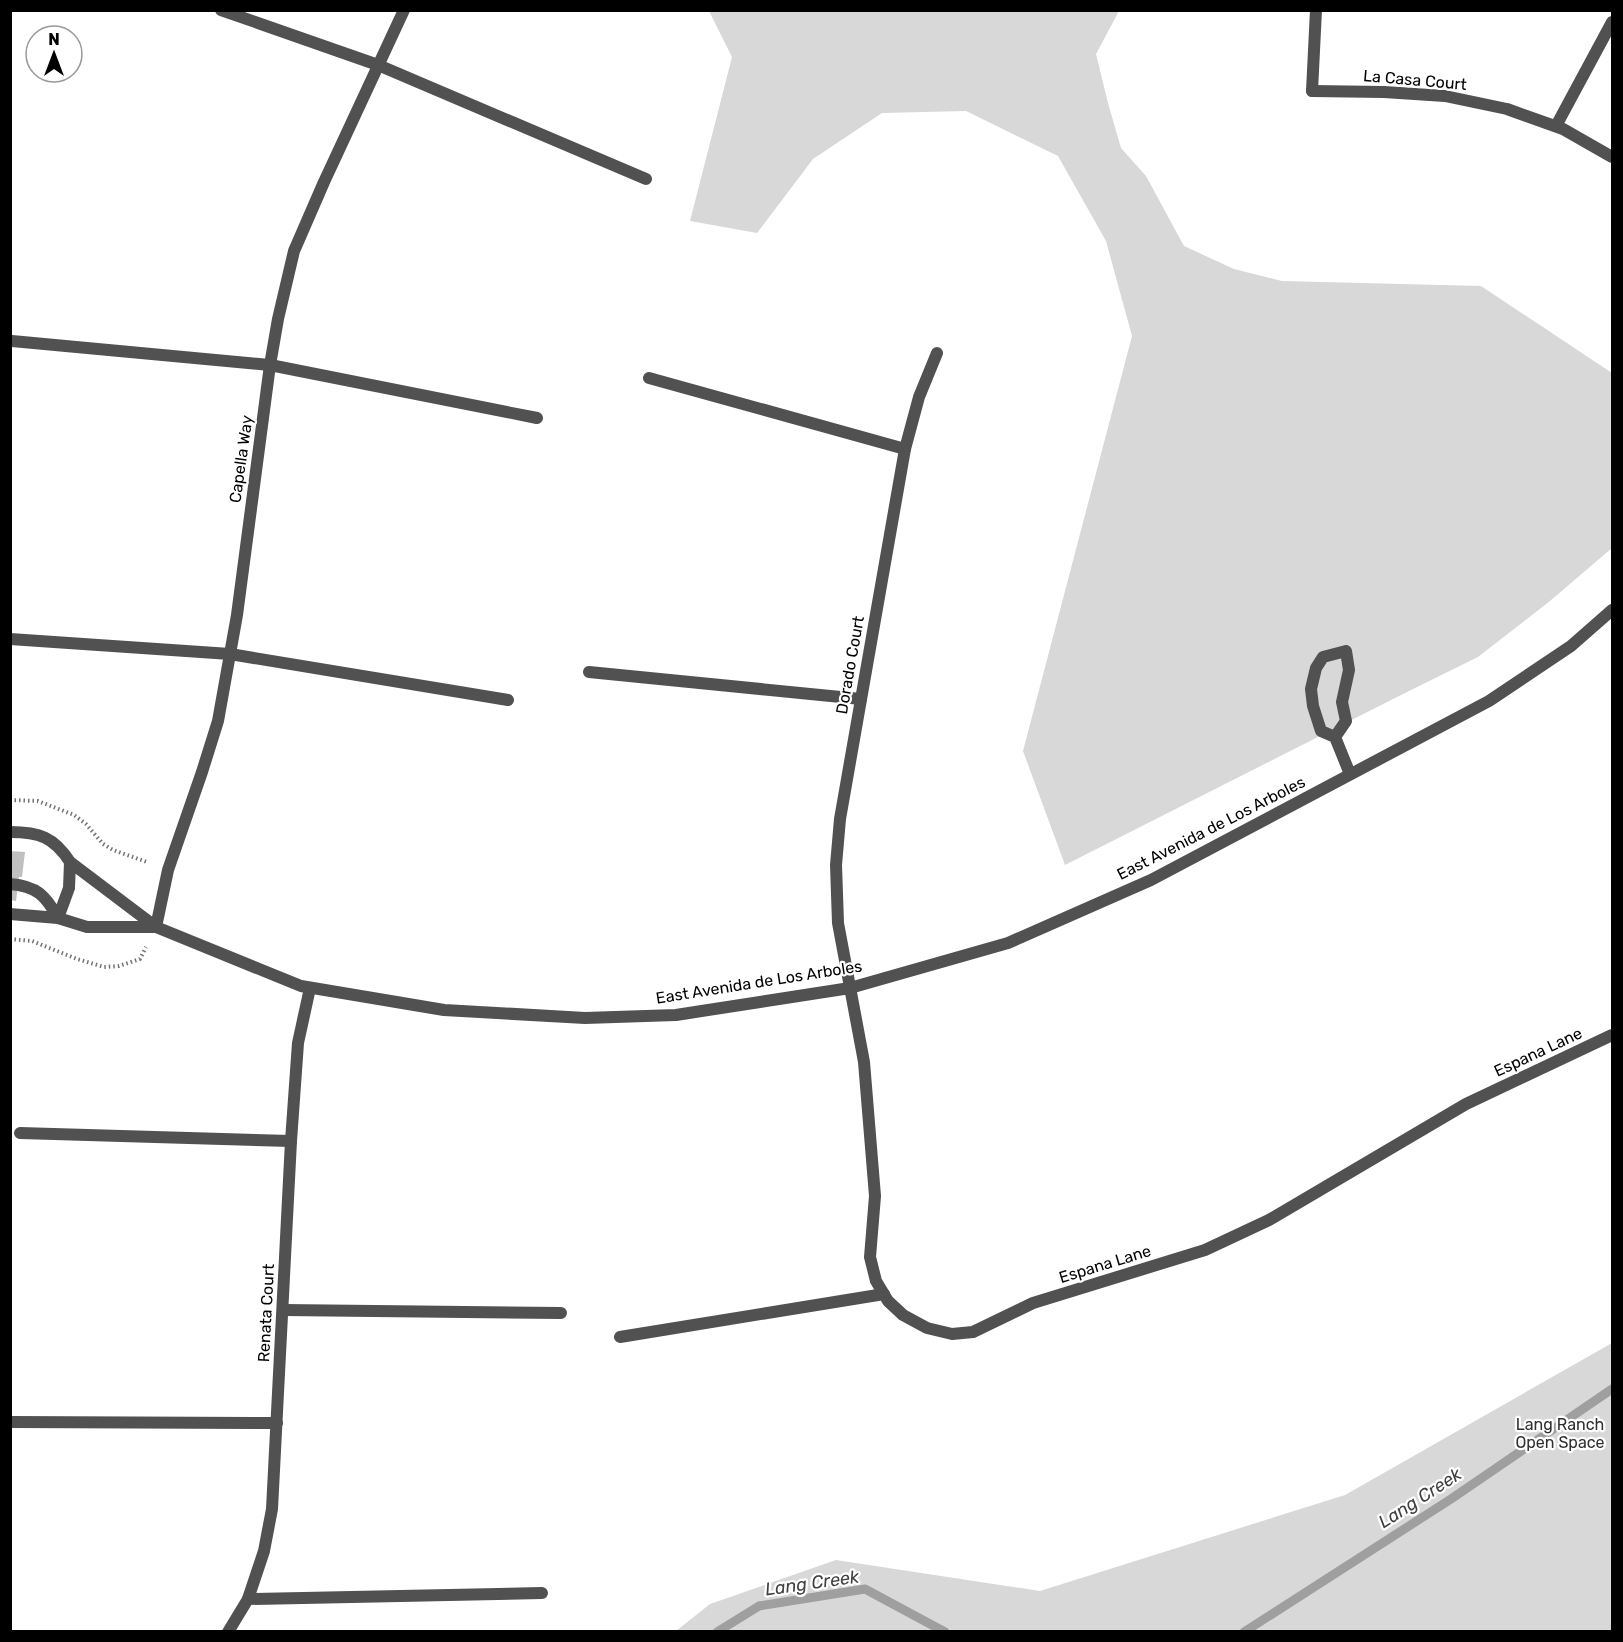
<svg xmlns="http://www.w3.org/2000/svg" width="1623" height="1642" font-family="Rubik,sans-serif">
<rect width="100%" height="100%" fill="#fff"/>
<!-- green -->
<path fill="#d8d8d8" d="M709 11H1119L1096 54 1108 103 1121 148 1146 176 1184 246 1234 269 1282 281 1481 286 1612 373V548L1550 601 1478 657 1405 693 1065 865 1023 751 1132 336 1106 241 1058 156 966 111 882 113 813 159 757 233 690 221 732 57Z
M1612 1343V1631H676L710 1604 836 1560 1040 1591 1345 1495Z"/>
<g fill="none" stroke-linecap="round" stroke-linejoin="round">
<!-- stream -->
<path stroke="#9f9f9f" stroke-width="9" d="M717 1632 759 1606 865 1589 945 1632
M1244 1632 1451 1499 1612 1389"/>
</g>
<!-- building -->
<path fill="#c0c0c0" d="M10 851 25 852 22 877H19L16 901 10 900Z"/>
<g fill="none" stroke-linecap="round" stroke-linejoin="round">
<!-- path -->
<path stroke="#737373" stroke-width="4" stroke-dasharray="1.5 3" stroke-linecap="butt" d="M10 800 38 801 74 815 86 824 103 844 113 850 147 862
M10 939 32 941 77 959 104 967 119 966 140 959 146 947"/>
<!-- lane -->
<path stroke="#515151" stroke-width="12" d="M221 10 378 65 646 179
M1312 91 1316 10
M1556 126 1612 22
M12 341 270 365 537 418
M649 378 905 449
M10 639 230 654 508 700
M589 672 861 699
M1335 737 1346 721 1342 702 1349 670 1346 651 1323 657 1316 668 1311 689 1313 706 1321 731 1335 737 1350 774
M20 1133 291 1141
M283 1310 561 1313
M620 1337 884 1294
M10 1422 277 1423
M248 1599 542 1593"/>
<!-- street -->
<path stroke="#515151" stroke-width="12" d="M1312 91 1384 92 1445 96 1507 109 1563 129 1612 157
M937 353 919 397 905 449 840 819 836 865 838 923 864 1062 875 1196 870 1257 876 1281 888 1301 903 1315 927 1328 952 1334 973 1332 1033 1303 1205 1250 1269 1220 1466 1104 1612 1035
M10 832C39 832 54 837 70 862L156 927 301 986 444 1010 585 1018 676 1015 850 988 1008 943 1151 880 1489 701 1571 646 1612 610
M10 884C37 886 46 896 58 918
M10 914 58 918 87 927H156
M58 918 69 888 70 862
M156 927 168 870 202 772 218 721 237 615 270 365 278 319 294 251 324 182 404 10
M228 1632 248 1599 264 1551 272 1509 291 1141 298 1043 310 988"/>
</g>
<g text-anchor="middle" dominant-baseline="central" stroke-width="4.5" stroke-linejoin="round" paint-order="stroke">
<!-- street labels -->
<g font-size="16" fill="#000" stroke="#fff">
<text transform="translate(1415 80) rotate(5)">La Casa Court</text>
<text transform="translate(241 459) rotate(-82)">Capella Way</text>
<text transform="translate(850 665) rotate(-80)">Dorado Court</text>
<text transform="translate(1211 828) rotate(-27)">East Avenida de Los Arboles</text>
<text transform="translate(759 982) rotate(-9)">East Avenida de Los Arboles</text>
<text transform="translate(1538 1052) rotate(-25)">Espana Lane</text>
<text transform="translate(1105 1264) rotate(-17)">Espana Lane</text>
<text transform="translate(266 1313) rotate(-87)">Renata Court</text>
</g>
<!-- park labels -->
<g font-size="16" fill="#2f2f2f" stroke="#fff">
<text x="1560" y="1424">Lang Ranch<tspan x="1560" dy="18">Open Space</tspan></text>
</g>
<!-- water labels -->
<g font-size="18" font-style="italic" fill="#404040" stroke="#fff">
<text transform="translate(1420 1498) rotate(-33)">Lang Creek</text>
<text transform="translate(812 1583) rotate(-8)">Lang Creek</text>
</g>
</g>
<!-- border -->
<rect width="1623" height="1642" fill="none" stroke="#000000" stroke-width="24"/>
<!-- north arrow -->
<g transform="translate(54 54)"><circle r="28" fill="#ffffff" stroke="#999999" stroke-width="1.5"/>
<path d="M0-4.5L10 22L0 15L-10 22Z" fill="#000000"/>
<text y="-9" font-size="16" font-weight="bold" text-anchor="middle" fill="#000000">N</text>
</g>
</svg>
